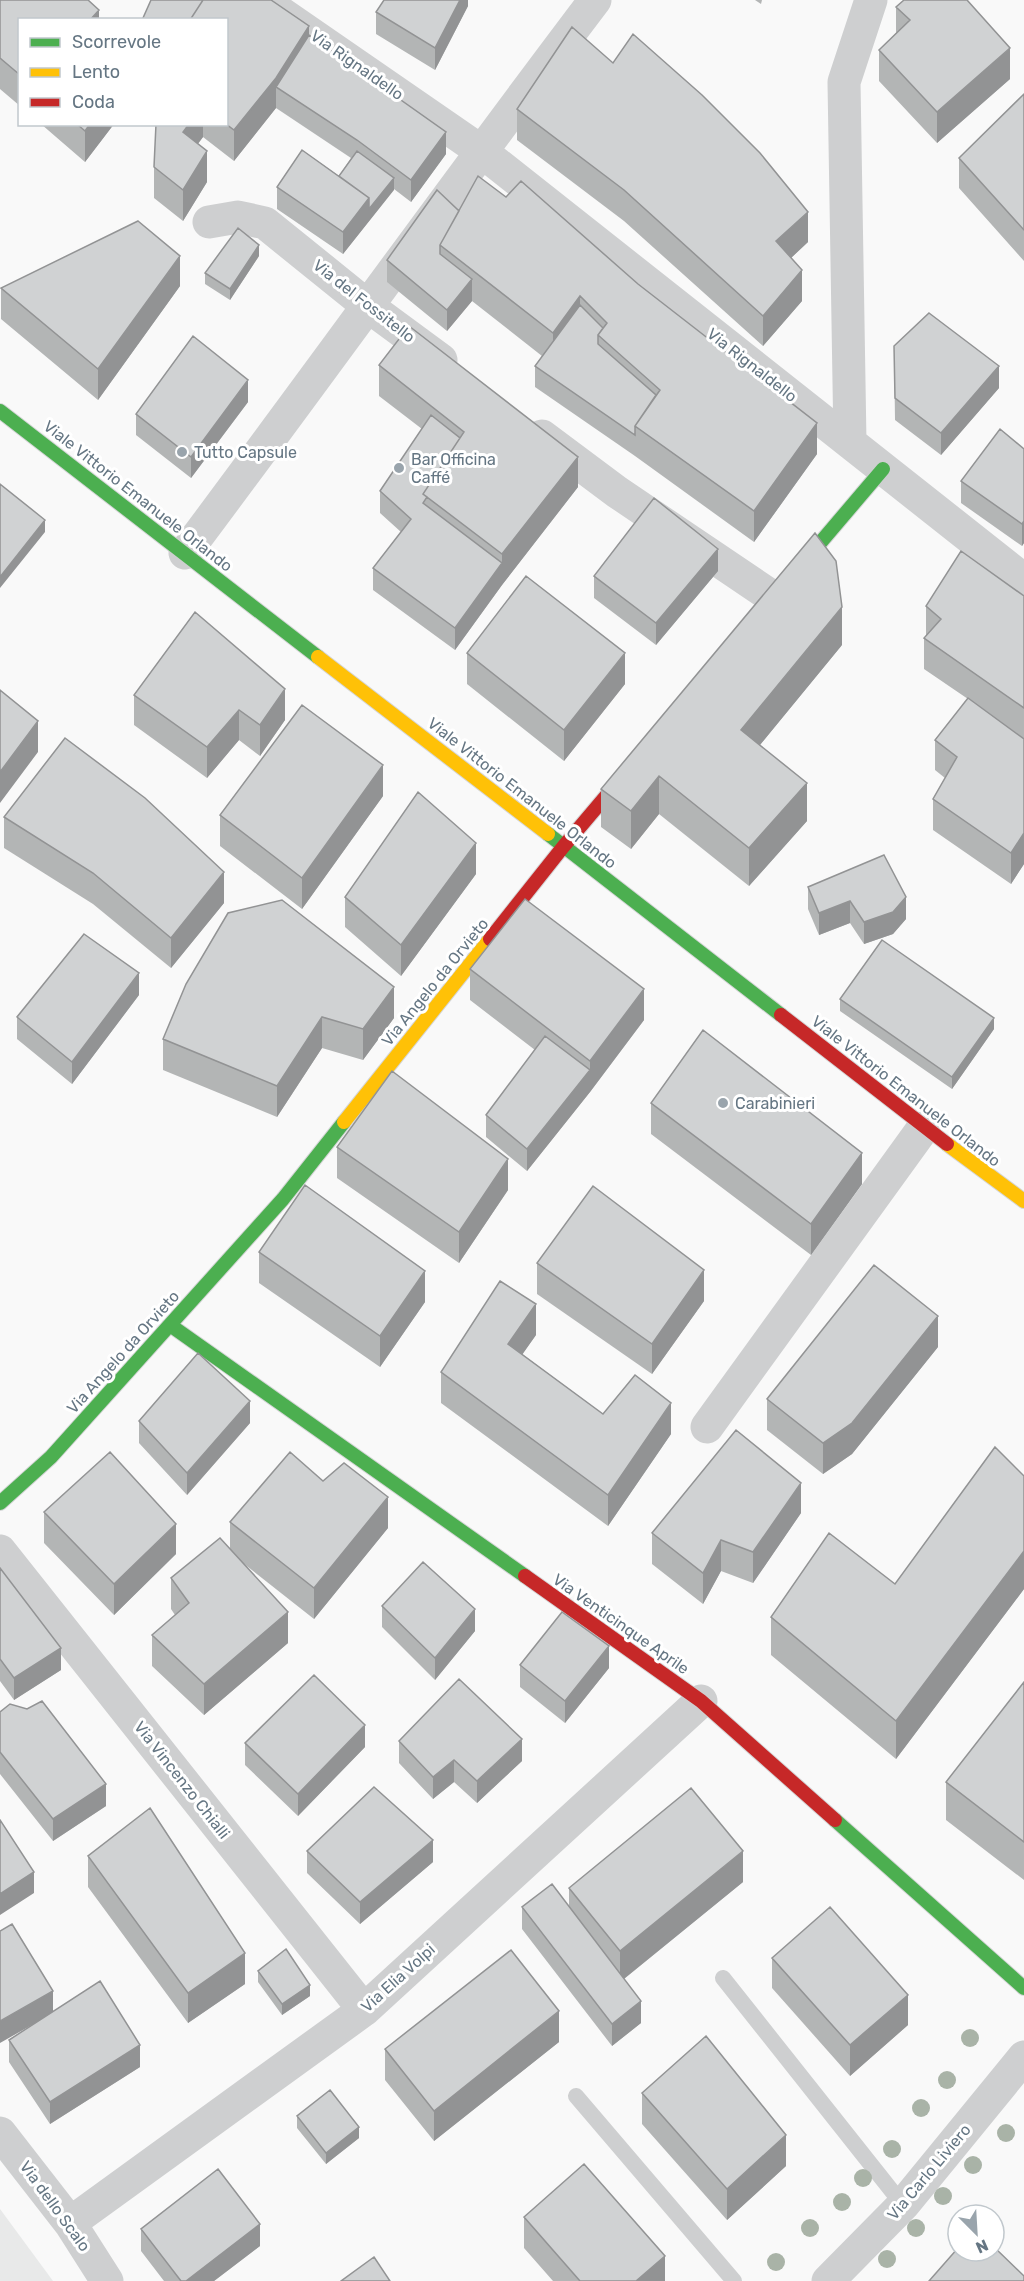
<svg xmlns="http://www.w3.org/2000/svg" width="1024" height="2281" font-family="Rubik,sans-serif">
<rect width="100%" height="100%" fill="#f9f9f9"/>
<!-- built -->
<path fill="#e8e9e9" d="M0 2209 53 2281H0Z"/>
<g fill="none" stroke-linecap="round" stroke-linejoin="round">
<!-- fast casing -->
<g stroke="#d5d6d7" stroke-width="16">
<path id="fast" d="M0 411 318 657
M792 576 883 469
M548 834 781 1015
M170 1325 525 1576
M0 1503 51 1457 283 1199 344 1122
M835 1820 1024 1988"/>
</g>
<!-- slow casing -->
<g stroke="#d5d6d7" stroke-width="16">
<path id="slow" d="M318 657 548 834
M344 1122 490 939
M947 1144 1024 1201"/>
</g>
<!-- jam casing -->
<g stroke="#d5d6d7" stroke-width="16">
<path id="jam" d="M490 939 563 847 629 769
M781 1015 947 1144
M525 1576 701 1701 835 1820"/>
</g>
<!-- lane -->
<path stroke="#cecfd0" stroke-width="16" d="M723 1978 903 2205
M576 2096 734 2281"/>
<!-- street -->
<path stroke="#cecfd0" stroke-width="33" d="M262 0 481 151 1024 580
M209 222 238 217 265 223 369 307 441 360
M542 436 617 492 774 598
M850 442 844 82 871 0
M185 553C323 369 456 183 595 0
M707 1427 924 1127
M0 1551 364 2010
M0 2133 70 2223 107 2281
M70 2223 364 2010 701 1701
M828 2281 903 2205 1024 2057"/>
<!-- fast -->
<use href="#fast" stroke="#4caf50" stroke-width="14"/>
<!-- slow -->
<use href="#slow" stroke="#ffc107" stroke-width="14"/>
<!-- jam -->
<use href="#jam" stroke="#c62828" stroke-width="14"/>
</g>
<!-- trees -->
<g fill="#a9b3a7">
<circle cx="970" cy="2038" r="9"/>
<circle cx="947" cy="2080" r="9"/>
<circle cx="921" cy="2108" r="9"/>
<circle cx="1006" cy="2133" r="9"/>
<circle cx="892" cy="2149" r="9"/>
<circle cx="973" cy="2165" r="9"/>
<circle cx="863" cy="2178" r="9"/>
<circle cx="943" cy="2196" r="9"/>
<circle cx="842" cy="2202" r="9"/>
<circle cx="810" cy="2228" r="9"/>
<circle cx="916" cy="2228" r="9"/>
<circle cx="887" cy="2259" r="9"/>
<circle cx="776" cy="2262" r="9"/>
</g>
<!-- wall -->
<path fill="#b3b5b5" d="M0 0 99 20H20V106L0 89Z
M151 0H271L309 26V35L446 132V154L411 202 394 189 343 254 277 209V187L302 150 339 176 351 158 276 108 234 161 203 137 198 144 207 151V182L183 221 154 198V167L156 124H226V20H143Z
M468 0V6L435 70 376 34V12Z
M755 0H762L761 4Z
M896 7 1010 79 937 143 879 81V50L896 33Z
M1024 94V261L959 188V158Z
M517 109 808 242 791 258 802 301 763 346 624 221 517 140Z
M41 124H114L85 162Z
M459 211 817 454 754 542 635 456 535 387V366L542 356 472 301 447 331 387 282V260Z
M259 256 230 300 205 284V273Z
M180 286 98 400 1 319V288Z
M894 346 999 388 941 455 895 420Z
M379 365 578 487 502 585 455 650 373 590V568L401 532 380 513V491L422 429 379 396Z
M248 402 191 478 136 435V414Z
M1024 449V543L1022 546 961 503V481Z
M718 571 656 645 594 598V576Z
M1024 596V739L1005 726 1024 739V864L1011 884 933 830V799L945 778 935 770V740L968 699 924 669V638L926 636V606Z
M195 612 285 720 260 756 239 740 207 778 134 725V695Z
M842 645 760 745 807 821 749 886 659 814 631 849 601 827V789Z
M467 653 625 684 564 761 467 684Z
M383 796 302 909 220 846V815Z
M4 817 224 903 171 968 93 904 4 848Z
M476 874 401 976 345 927V897Z
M808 887 906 919 893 934 864 944 850 923 819 935 808 909Z
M470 969 644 1020 590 1092 527 1171 486 1137V1115L535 1050 470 1000Z
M186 984 394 1018 363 1060 322 1048 277 1117 163 1070V1039Z
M139 995 72 1084 17 1039V1017Z
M840 999 994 1029 952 1089 840 1011Z
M651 1103 862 1184 811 1255 651 1134Z
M337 1147 508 1190 459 1263 337 1178Z
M259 1252 425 1302 380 1367 259 1283Z
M537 1263 704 1301 652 1374 537 1294Z
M536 1335 522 1354 603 1414 671 1434 608 1526 441 1403V1372Z
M938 1347 852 1454 823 1474 767 1430V1399Z
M139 1421 250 1423 187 1495 139 1443Z
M1024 1476V1589L896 1759 771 1655V1617L895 1584Z
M323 1481 388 1528 314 1619 243 1563 288 1643 204 1715 152 1666V1635L175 1615 171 1609V1578L230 1549V1522Z
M44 1512 176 1554 114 1615 44 1543Z
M801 1513 753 1583 721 1571 703 1604 652 1564V1533Z
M0 1568 61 1670 14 1700 0 1681Z
M382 1606 475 1631 435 1680 382 1627Z
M520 1665 609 1668 565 1723 520 1687Z
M1024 1682V1880L946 1820V1782Z
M0 1712 106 1806 53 1841 0 1774Z
M399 1741 522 1761 477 1803 454 1782 433 1799 399 1763Z
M245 1743 365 1747 298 1816 245 1765Z
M307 1851 433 1862 360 1924 307 1873Z
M88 1856 245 1984 188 2023 88 1887Z
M743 1882 624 1979 641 2023 612 2046 522 1929V1907H569V1888Z
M772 1958 908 2025 850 2076 772 1988Z
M258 1971 310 1996 282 2015 258 1982Z
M53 2011 140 2067 50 2124 9 2062V2040Z
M559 2042 434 2141 385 2080V2049Z
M642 2093 786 2166 727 2220 642 2124Z
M297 2116 359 2138 326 2164 297 2128Z
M524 2217 665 2281H553L524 2248Z
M141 2229 260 2246 214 2281H164L141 2251Z"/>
<!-- shaded-wall -->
<path fill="#929394" d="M460 0H468V6L435 70V48Z
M99 10V20H90Z
M309 26V56L276 87V108L234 161V130Z
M1010 48V79L937 143V112Z
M90 124H114L85 162V131Z
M189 124H203V137L183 163V132Z
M446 132V154L411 202V180Z
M207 151V182L183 221V190Z
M394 178V190L343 254V232L369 198Z
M808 212V242L776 272V241Z
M259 245V256L230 300V289Z
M180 256V286L98 400V369Z
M802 270V301L763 346V316Z
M472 279V301L447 331V310Z
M580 296V327L553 364V333Z
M999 366V388L941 455V433Z
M248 380V402L191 478V457Z
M817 423V454L754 542V511Z
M578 457V487L502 585 455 650V628L502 563V554Z
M45 520V532L0 588V577Z
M1024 521V543L1022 546V524Z
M718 549V571L656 645V623Z
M842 607V645L741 768V730Z
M625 653V684L564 761V730Z
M285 689V720L260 756V725Z
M239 710V740L207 778V747Z
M38 721V752L0 803V772Z
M383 765V796L302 909V878Z
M659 776V814L631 849V811Z
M807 783V821L749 886V848Z
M1024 833V864L1011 884V853Z
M476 843V874L401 976V945Z
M224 872V903L171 968V938Z
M906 897V919L893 934 864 944V922Z
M850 901V923L819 935V913Z
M139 973V995L72 1084V1062Z
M394 987V1018L363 1060V1029Z
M644 989V1020L590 1092V1061Z
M322 1017V1048L277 1117V1086Z
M994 1018V1029L952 1089V1077Z
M590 1070V1092L527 1171V1149Z
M862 1153V1184L811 1255V1224Z
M508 1159V1190L459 1263V1232Z
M704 1270V1301L652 1374V1344Z
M425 1271V1302L380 1367V1336Z
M536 1304V1335L508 1375V1344Z
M938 1316V1347L852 1454 823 1474V1443Z
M250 1401V1423L187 1495V1473Z
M671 1403V1434L608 1526V1495Z
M801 1483V1513L753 1583V1552Z
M388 1497V1528L314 1619V1588Z
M176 1524V1554L114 1615V1584Z
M721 1540V1571L703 1604V1573Z
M1024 1551V1589L896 1759V1721Z
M475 1609V1631L435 1680V1658Z
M288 1612V1643L204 1715V1684Z
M609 1646V1668L565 1723V1701Z
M61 1648V1670L14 1700V1678Z
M365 1725V1747L298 1816V1794Z
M522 1739V1761L477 1803V1781Z
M454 1760V1782L433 1799V1777Z
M106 1784V1806L53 1841V1819Z
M433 1840V1862L360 1924V1902Z
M743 1851V1882L620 1982V1951Z
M34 1872V1893L0 1915V1894Z
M245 1953V1984L188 2023V1993Z
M310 1985V1996L282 2015V2004Z
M53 1991V2013L0 2043V2021Z
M908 1995V2025L850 2076V2045Z
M641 2001V2023L612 2046V2024Z
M559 2011V2042L434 2141V2111Z
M140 2045V2067L50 2124V2102Z
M359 2127V2138L326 2164V2153Z
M786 2135V2166L727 2220V2189Z
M260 2224V2246L214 2281H186Z
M665 2256V2281H636Z"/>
<!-- building -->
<path fill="#d0d2d3" stroke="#929394" stroke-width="1.5" d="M0 0H88L99 10 90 20H20V75L0 58Z
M151 0H203L190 20H144L143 18Z
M203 0H271L309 26 276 78 234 130 226 124V20H190Z
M384 0H460L435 48 376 12Z
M904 0H967L1010 48 937 112 879 50 910 20 896 7Z
M572 27 613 63 633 34 702 95 760 153 808 212 776 241 802 270 763 316 624 190 517 109Z
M309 35 446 132 411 180 357 140 276 87Z
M1024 94V230L959 158Z
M77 124H90L85 131Z
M156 124H189L183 132 207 151 183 190 154 167Z
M302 150 369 198 343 232 277 187Z
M357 151 394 178 369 209V198L339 176Z
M478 176 506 197 521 181 638 284 817 423 754 511 635 426 660 390 598 335 607 323 580 296 553 333 440 245Z
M437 190 459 211 440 245V254L472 279 447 310 387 260Z
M138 221 180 256 98 369 1 288Z
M238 228 259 245 230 289 205 273Z
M580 305 603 328 598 335V344L656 395 635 426V435L535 366Z
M929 313 999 366 941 433 895 398 894 346Z
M409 326 578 457 502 554 423 494 464 432 379 365Z
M193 336 248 380 191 457 136 414Z
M431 415 460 438 423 494 427 497 423 503 502 563 455 628 373 568 411 519 380 491Z
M1000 429 1024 449V521L1022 524 961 481Z
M0 484 45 520 0 577Z
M654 498 718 549 656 623 594 576Z
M815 533 836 561 842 607 741 730 807 783 749 848 659 776 631 811 601 789Z
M961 551 1024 596V708L924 638 941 619 926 606Z
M526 576 625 653 564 730 467 653Z
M195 612 285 689 260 725 239 710 207 747 134 695Z
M0 690 38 721 0 772Z
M968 698 1024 739V833L1011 853 933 799 957 757 935 740Z
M302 705 383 765 302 878 220 815Z
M65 738 145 798 224 872 171 938 93 873 4 817Z
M418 792 476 843 401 945 345 897Z
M884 855 906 897 893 912 864 922 850 901 819 913 808 887Z
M525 899 644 989 590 1061 470 969Z
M282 900 394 987 363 1029 322 1017 277 1086 163 1039 186 984 228 913Z
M84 934 139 973 72 1062 17 1017Z
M882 940 994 1018 952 1077 840 999Z
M703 1030 862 1153 811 1224 651 1103Z
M545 1036 590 1070 527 1149 486 1115Z
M392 1071 508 1159 459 1232 337 1147Z
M305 1185 425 1271 380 1336 259 1252Z
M593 1186 704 1270 652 1344 537 1263Z
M874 1265 938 1316 852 1423 823 1443 767 1399Z
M500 1281 536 1304 508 1344 603 1414 635 1375 671 1403 608 1495 441 1372Z
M198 1353 250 1401 187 1473 139 1421Z
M736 1430 801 1483 753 1552 721 1540 703 1573 652 1533Z
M995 1447 1024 1476V1551L896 1721 771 1617 829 1533 895 1584Z
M110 1452 176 1524 114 1584 44 1512Z
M290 1452 323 1481 344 1463 388 1497 314 1588 230 1522Z
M220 1538 288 1612 204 1684 152 1635 189 1603 171 1578Z
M423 1562 475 1609 435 1658 382 1606Z
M0 1568 61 1648 14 1678 0 1659Z
M562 1612 609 1646 565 1701 520 1665Z
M314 1675 365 1725 298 1794 245 1743Z
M459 1679 522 1739 477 1781 454 1760 433 1777 399 1741Z
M1024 1682V1842L946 1782Z
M42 1701 106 1784 53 1819 0 1752V1712L10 1704 27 1709Z
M374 1787 433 1840 360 1902 307 1851Z
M691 1788 743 1851 620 1951 569 1888Z
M150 1808 245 1953 188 1993 88 1856Z
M0 1820 34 1872 0 1894Z
M552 1884 641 2001 612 2024 522 1907Z
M830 1907 908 1995 850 2045 772 1958Z
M12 1924 53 1991 0 2021V1931Z
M286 1949 310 1985 282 2004 258 1971Z
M511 1950 559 2011 434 2111 385 2049Z
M100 1981 140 2045 50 2102 9 2040Z
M706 2036 786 2135 727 2189 642 2093Z
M330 2090 359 2127 326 2153 297 2116Z
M584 2164 665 2256 636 2281H580L524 2217Z
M218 2169 260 2224 186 2281H181L141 2229Z
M994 2247 1024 2276V2281H929L958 2248V2251H994Z
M374 2257 390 2281H341Z"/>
<!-- markers -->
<g fill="#99a4ac" stroke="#fff" stroke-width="2">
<circle cx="182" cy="452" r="6"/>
<circle cx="399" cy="468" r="6"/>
<circle cx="723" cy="1103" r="6"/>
</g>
<g text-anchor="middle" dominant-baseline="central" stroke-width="6" stroke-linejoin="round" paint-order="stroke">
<!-- street labels -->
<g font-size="16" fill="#657683" stroke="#fff">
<text transform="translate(357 65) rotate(35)">Via Rignaldello</text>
<text transform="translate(364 301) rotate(38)">Via del Fossitello</text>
<text transform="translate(752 365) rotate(38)">Via Rignaldello</text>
<text transform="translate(138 496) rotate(38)">Viale Vittorio Emanuele Orlando</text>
<text transform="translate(522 793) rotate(38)">Viale Vittorio Emanuele Orlando</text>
<text transform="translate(435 982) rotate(-51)">Via Angelo da Orvieto</text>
<text transform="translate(906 1091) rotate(38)">Viale Vittorio Emanuele Orlando</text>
<text transform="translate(123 1352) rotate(-48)">Via Angelo da Orvieto</text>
<text transform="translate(621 1624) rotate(35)">Via Venticinque Aprile</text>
<text transform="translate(182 1780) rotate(52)">Via Vincenzo Chialli</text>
<text transform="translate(398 1978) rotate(-42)">Via Elia Volpi</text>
<text transform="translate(929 2172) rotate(-50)">Via Carlo Liviero</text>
<text transform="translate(55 2206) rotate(54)">Via dello Scalo</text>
</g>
<!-- poi labels -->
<g font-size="16" fill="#657683" stroke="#fff" text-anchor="start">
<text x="194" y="452">Tutto Capsule</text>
<text x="411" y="459">Bar Officina<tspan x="411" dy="18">Caffé</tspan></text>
<text x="735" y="1103">Carabinieri</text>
</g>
</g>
<!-- legend -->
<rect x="18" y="18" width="210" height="108" fill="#ffffff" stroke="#c1c8cd" stroke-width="1.5"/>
<rect x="30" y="38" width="30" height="9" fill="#4caf50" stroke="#c1c8cd" stroke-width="1.5"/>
<text x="72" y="48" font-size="18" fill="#657683">Scorrevole</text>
<rect x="30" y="68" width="30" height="9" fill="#ffc107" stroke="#c1c8cd" stroke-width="1.5"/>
<text x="72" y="78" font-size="18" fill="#657683">Lento</text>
<rect x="30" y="98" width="30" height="9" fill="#c62828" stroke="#c1c8cd" stroke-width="1.5"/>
<text x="72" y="108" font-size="18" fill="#657683">Coda</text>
<!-- north arrow -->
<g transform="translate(976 2233) rotate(156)"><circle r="28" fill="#ffffff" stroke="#c1c8cd" stroke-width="1.5"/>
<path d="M0-4.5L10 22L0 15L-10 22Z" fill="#99a4ac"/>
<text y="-9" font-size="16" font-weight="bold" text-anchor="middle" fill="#657683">N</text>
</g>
</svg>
